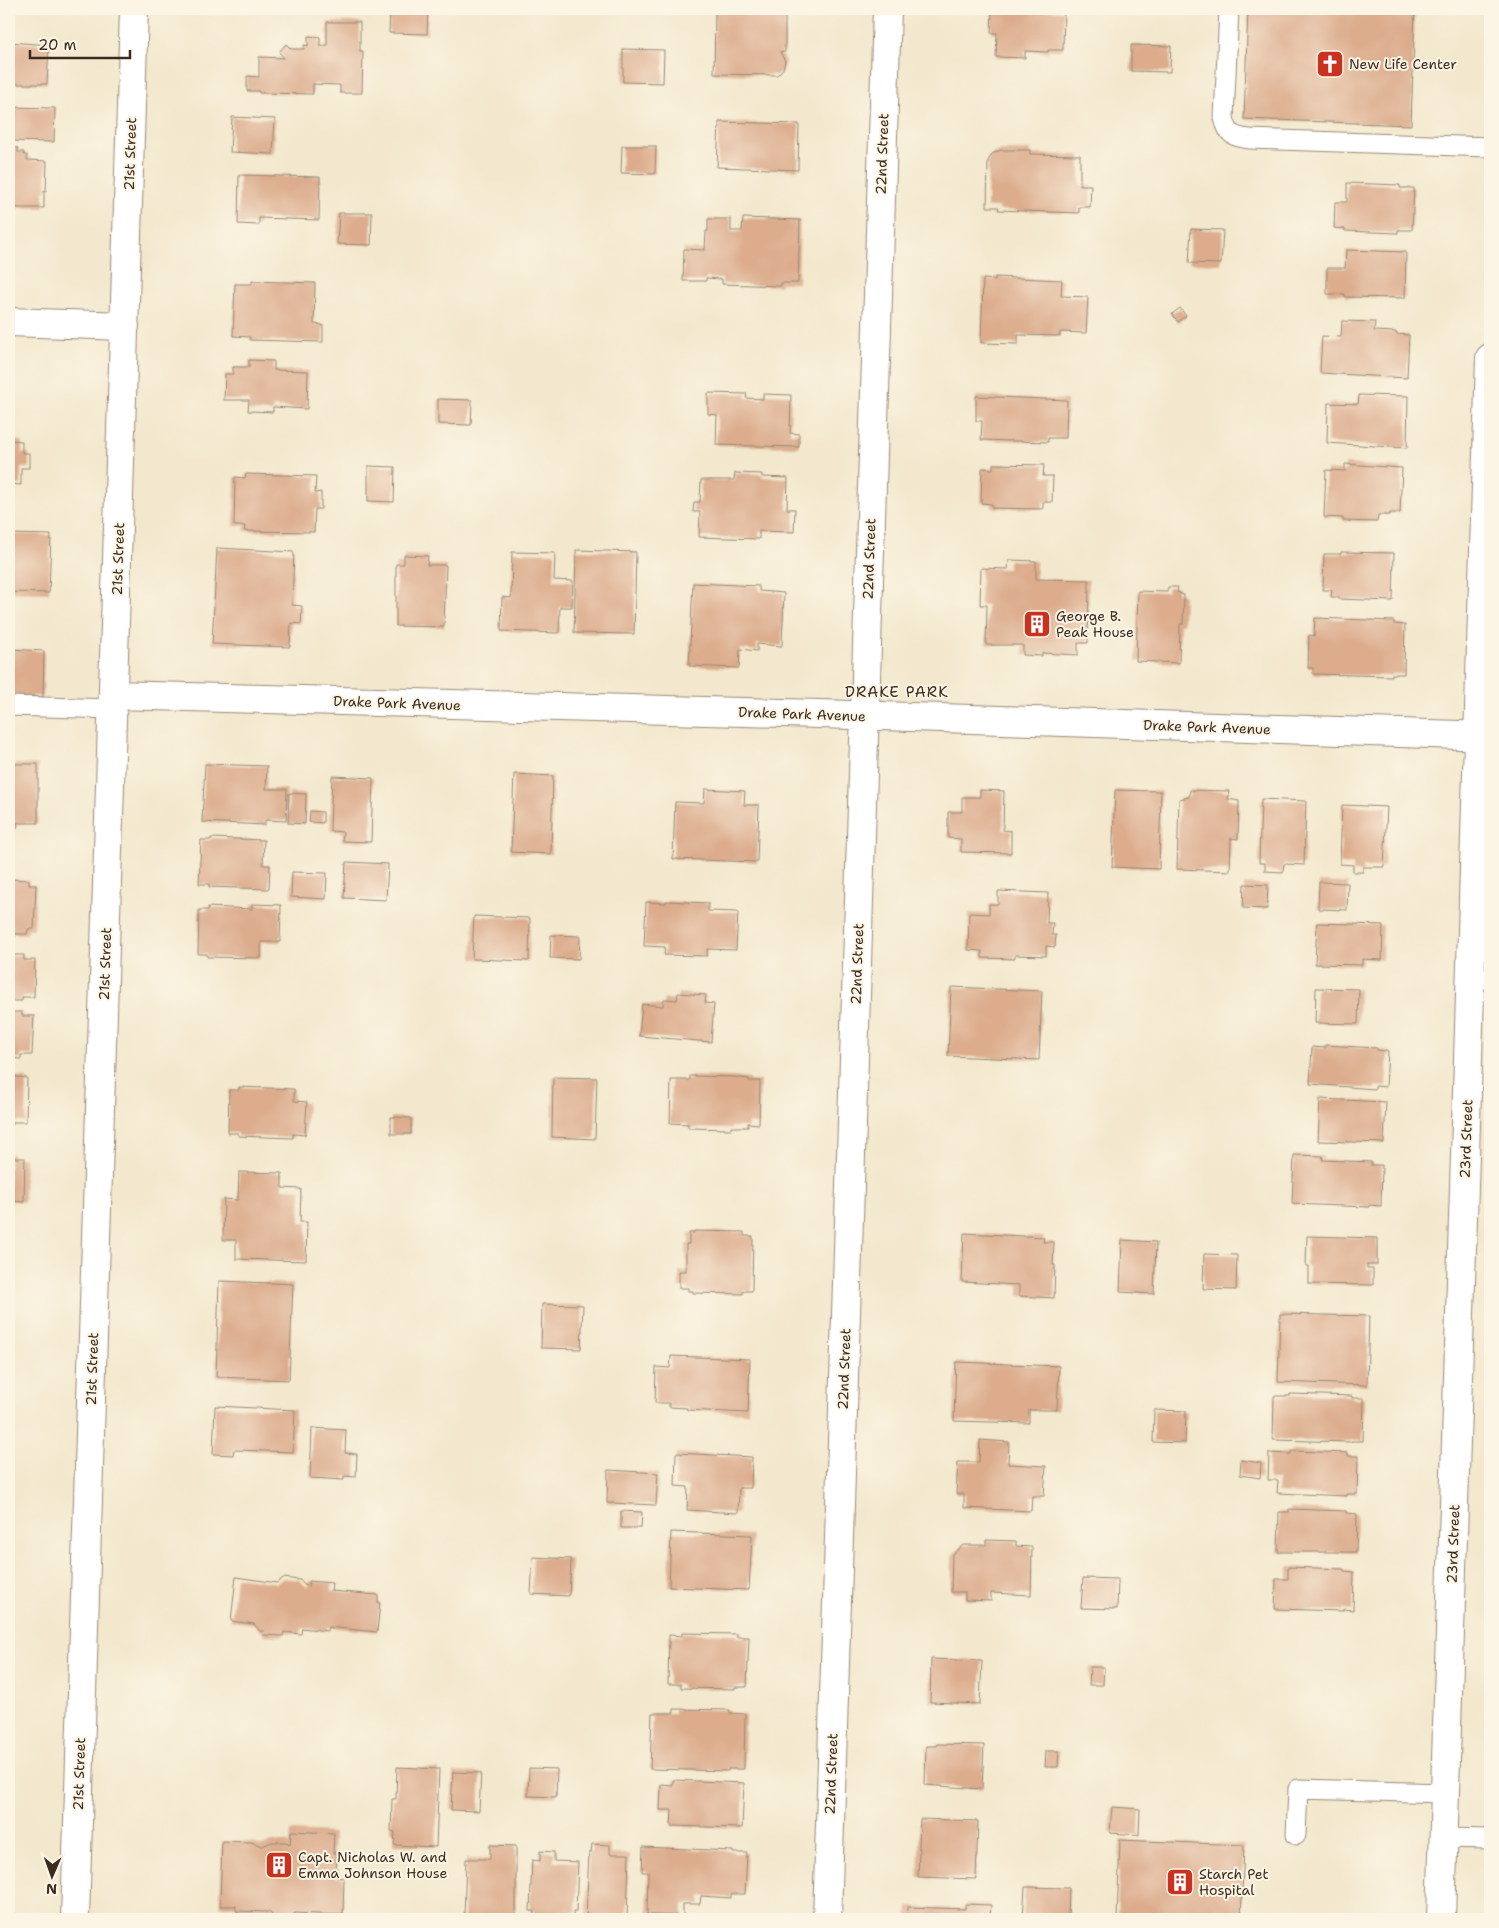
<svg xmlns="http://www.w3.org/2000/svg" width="1499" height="1928" font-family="'Shantell Sans',sans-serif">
<rect width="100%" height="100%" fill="#fcf5e5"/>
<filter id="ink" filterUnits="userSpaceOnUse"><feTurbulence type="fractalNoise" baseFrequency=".02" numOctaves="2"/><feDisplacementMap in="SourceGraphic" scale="10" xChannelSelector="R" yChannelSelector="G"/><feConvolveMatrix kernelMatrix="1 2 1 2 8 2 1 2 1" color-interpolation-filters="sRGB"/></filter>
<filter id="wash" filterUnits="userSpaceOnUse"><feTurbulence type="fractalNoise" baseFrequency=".0096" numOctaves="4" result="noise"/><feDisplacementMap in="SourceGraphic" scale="20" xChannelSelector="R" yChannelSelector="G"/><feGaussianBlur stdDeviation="1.12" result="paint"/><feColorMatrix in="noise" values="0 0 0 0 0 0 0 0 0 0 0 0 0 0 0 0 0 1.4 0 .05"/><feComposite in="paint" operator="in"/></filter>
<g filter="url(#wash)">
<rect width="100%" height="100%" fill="#f3e8cd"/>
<g id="blocks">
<!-- building -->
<path fill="#dcac8c" d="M390 9H428L427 34 389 33Z
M738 9H762V12H785V52H780L785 61 783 69 777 75 714 74 715 11 738 12Z
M992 9 1064 11 1063 50H1048V52L1025 51V58L996 57 997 33H991Z
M1248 9H1415L1411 125 1244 119Z
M327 22H360V51H363L362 93H340V85L313 84V94L259 93V91H247V76L259 77V57L284 58 279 52 286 44 291 49H304V45L308 46V36L320 37V46H327Z
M9 42 49 45 47 84H9Z
M1131 45 1171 46 1170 72 1131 71Z
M623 49 664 50 663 83 623 82Z
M9 107 55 108 54 142 9 141Z
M232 117 275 119 273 154 230 152Z
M719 122 799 124 798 170 717 167Z
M622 146H656L655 174 621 173Z
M9 147 18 148V152H24V155H27V160L47 161 46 192 44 191V208H9Z
M1001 150H1030V154L1080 155V185H1091L1090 207H1079V213L998 210 999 207H987L988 161 992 154Z
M239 175 320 177 319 220 259 218V225L238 224Z
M1347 183 1400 185V188H1414L1412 230H1398V233L1345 231V229L1334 228 1335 202H1347Z
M339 213H372L371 245 337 244Z
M743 218 800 220 798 283H781V286L722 284V279L706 278V281H683L684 249 705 250 706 231H708V219H731V231H742Z
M1191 229 1223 230 1221 264 1189 263Z
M1346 250 1406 252 1405 298 1345 297V294H1327V268H1345Z
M995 277 1062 280 1061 296 1088 297 1086 333 1060 332V336L1018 335V344L981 343 983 279 995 280Z
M252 281 315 283 314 324 323 325V342L250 340V337L233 336 235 284H252Z
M1180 308 1186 316 1178 322 1172 314Z
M1342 321 1375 322 1374 331 1396 332V334L1409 335 1407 378 1320 373 1322 336 1341 337Z
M249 360 274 361V370L308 371 307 409 273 407V412L248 411 249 400H224L225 374H233V367H249Z
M708 393 747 394 746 398 763 399V394L791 395 790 433 799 434V447L716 445 717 415 708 414Z
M1359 395 1408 396 1407 448 1327 443 1328 403 1358 404Z
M976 396 1067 400 1066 438H1048V442L981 440 982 421H976Z
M438 399 472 400 471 425 438 424Z
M9 432H11L10 440 22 441V453H29V468H21V485L9 484Z
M993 464 1044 465 1043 476H1053L1052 502H1043V509L992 508V504L981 503 982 468 993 469Z
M1345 464 1402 468 1400 513H1390V515H1378L1377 522 1343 521V518L1324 517 1326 470 1345 471Z
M368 466 395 467 394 502 368 501Z
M735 473 762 474V477L788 478 787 509H795L794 532 759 531V539L699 537 700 512H693L694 502H700L701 480H734Z
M246 474 316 476 315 493 321 492V509H315L314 532 244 531 245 526H234L235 477 245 478Z
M9 534 51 535 49 593 9 592Z
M217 548 294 552 292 605 302 606 301 624 291 623 290 647 212 644Z
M576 550 636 552 634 634 574 633Z
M512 552 555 553 554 580 573 581 572 607H560L559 633 501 631 502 597 511 598Z
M1341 552 1394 553 1393 601 1339 599V597H1331L1332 590H1323L1324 554H1341Z
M404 555 428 556 427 565H446L444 627 396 626V564H404Z
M1009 560 1036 561V579L1089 580 1088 643H1078V655L1042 653V656L1023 655V645H986L987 605H980L981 568 1008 569Z
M693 583 759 586V591L784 593 782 646 757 644V651L740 649 739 668 689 666Z
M1168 587H1178L1177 592 1184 595 1183 624H1180L1179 663 1136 661 1138 591 1167 592Z
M1315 618 1394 621V624L1405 625 1404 674H1392V676L1313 674V668H1308L1309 635 1314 636Z
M9 649 44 651 43 697 32 696V699H9Z
M9 764H38V823H17V828H9Z
M205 764 267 766 266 789H287L286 821 265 820V825L202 822Z
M514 774 553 776 551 854 511 852Z
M332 776 373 778 371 842 342 841 343 832 330 831Z
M705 789 745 791 744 805H759L757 862 673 859 675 802 704 803Z
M980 790 1004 791 1003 830 1011 831V853L961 852V839L948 838V812H962V797H980Z
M1115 790 1161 791 1159 869 1112 867Z
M1190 790 1229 791 1228 799 1239 801 1238 839 1231 838 1230 871 1177 869 1179 799 1189 797Z
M289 793 306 794 305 824 288 823Z
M1261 799 1306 801 1304 865 1284 864 1283 872 1265 871V863H1259Z
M1342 805 1387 807 1384 867H1363V872H1353V865L1340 864Z
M310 811 323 812V823L309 822Z
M211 838 264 840 263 865H270L269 889 209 887V884H199L201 840H211Z
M346 862 388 864 386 900 344 898Z
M292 872 327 873 326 899 291 897Z
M9 879 29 880V885H36L34 929H28L27 934H9Z
M1319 882 1348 883 1347 910 1318 909Z
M1244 884 1268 885 1267 909 1243 908Z
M998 891 1048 893 1047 923H1053L1052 935H1056L1055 947 1046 946V956L1015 955V959L982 958V951L968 950 969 913 989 914V904H998Z
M666 901 708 903V911L738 912 736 950 707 949V956L664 955 665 947 644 946 646 902 666 903Z
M252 904 281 905 280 942H261V958L207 957V954H198L199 910H208V907L252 909Z
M474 916 530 918 529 961 472 959Z
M1317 923 1383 925 1382 960 1362 959V965L1315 964Z
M551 935 580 936 579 959 550 958Z
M9 955H24V960H35L34 997H22V1001H9Z
M951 987 1042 991 1039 1060 948 1056Z
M1316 988 1359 989 1358 1024 1315 1023Z
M678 993 706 995 705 1003 714 1004 711 1042 639 1036 642 1004 663 1006 664 999 677 1000Z
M9 1012H22V1016H34L32 1055H21V1059L9 1058Z
M1325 1045 1377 1048V1050L1388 1051 1386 1087 1375 1086V1089L1310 1084 1312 1047 1325 1048Z
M9 1074H15V1077L27 1078 26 1122H13V1125H9Z
M690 1076 733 1077 749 1079V1081H760L759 1124 748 1123V1127H731V1129L688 1128V1124L670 1123 671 1080H690Z
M553 1077 597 1078 595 1139 552 1137Z
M239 1087 294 1089V1101L307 1102 305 1135 293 1134V1138L238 1136V1133H228L229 1090H239Z
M1320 1099 1386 1102 1384 1143 1318 1141Z
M391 1117 411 1118V1134H391Z
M9 1154H13V1158H25L24 1202 12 1201V1204H9Z
M1294 1155 1323 1156 1322 1160 1371 1162V1165H1382L1381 1206 1369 1205V1207L1292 1204Z
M239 1172 282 1173V1188L301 1189 300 1222H307L306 1261 236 1259V1240H223L224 1199 238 1200Z
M694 1231 744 1232V1236H753L752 1291H743V1294L693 1293V1291H688V1288H679V1271H686V1244H689V1233H694Z
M964 1233 1044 1237 1043 1242H1054L1053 1265H1055L1054 1298 1019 1296V1285L962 1282Z
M1307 1236 1377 1238V1265H1367V1269H1373V1285L1309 1284V1266H1306Z
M1122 1240 1156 1242 1154 1294 1120 1292Z
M1204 1254 1237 1255 1236 1290 1203 1289Z
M219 1281 293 1284 289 1380 216 1377Z
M542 1304 583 1305 581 1349 541 1348Z
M1280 1314 1369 1316 1367 1385 1278 1382Z
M671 1356 750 1359 748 1413 687 1410V1408L669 1407V1403H655L656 1367 670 1368Z
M956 1362 1059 1366 1057 1410H1029V1423L954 1421Z
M1290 1394 1352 1396V1398H1364L1363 1441H1351V1442L1273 1440 1274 1396H1290Z
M215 1406 295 1410 293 1452 234 1450 233 1455 213 1454Z
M1154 1410 1186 1411 1185 1443 1153 1442Z
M312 1428 346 1430 345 1453 357 1454 356 1477 344 1476V1480L310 1478Z
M980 1440 1009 1442 1008 1464 1046 1466 1044 1496H1032L1031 1511 964 1508V1494H956L958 1462H979Z
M1291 1451 1348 1453V1456H1358L1357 1494H1347V1496L1277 1493 1278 1480H1268L1269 1453 1291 1454Z
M676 1453 752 1457 751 1488H739L738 1513 687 1510 688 1487 675 1486Z
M1241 1460 1261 1463 1260 1478 1240 1475Z
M608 1470 658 1473 656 1505 607 1503Z
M1289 1509 1346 1511V1513L1357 1514 1356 1552H1278L1279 1512H1289Z
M621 1511 642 1512 641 1528H621Z
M671 1532 752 1535 749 1590 669 1587Z
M986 1540 1016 1541V1546L1032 1547 1031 1595 991 1593V1601L965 1600V1592H951L952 1555 963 1545H986Z
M533 1557 571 1559 569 1596 531 1594Z
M1288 1567 1344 1569V1571L1354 1572 1353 1610 1343 1609V1611L1275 1609 1276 1579H1288Z
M236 1577 277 1583 283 1578 300 1580 304 1585 308 1586 309 1581 332 1583 331 1591 378 1595V1603H380L377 1632 328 1627 327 1631 302 1628 301 1634 284 1632 283 1636 263 1635 264 1630 261 1632 254 1624 231 1621Z
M1083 1578 1118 1579 1117 1609 1081 1608Z
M682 1633 737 1634V1637H749L747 1687H735V1689L681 1688V1684H668L669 1635 682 1636Z
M931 1659 982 1661 980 1704 930 1702Z
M1090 1667H1104L1103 1685H1089Z
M674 1709 730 1710V1713L745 1714 744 1769H728V1771L650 1769 652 1713H674Z
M937 1744 984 1745 982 1789 925 1785 926 1746H937Z
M1046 1751H1059L1058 1767H1045Z
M397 1767 439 1769 436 1847 394 1845 395 1832 391 1831 392 1799H396Z
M529 1768 557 1769 556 1797 528 1796Z
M453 1772 481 1773 479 1811 451 1810Z
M673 1780 744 1783 742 1828 671 1826 672 1810H660L661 1784 673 1785Z
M1112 1807 1140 1809 1139 1835 1110 1833Z
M920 1819 978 1821 976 1879 918 1877Z
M291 1831 334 1833 333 1853H337L336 1877 344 1878 343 1915 295 1913 290 1917H274L269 1912 236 1911V1906H220L222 1841 251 1842 262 1846 272 1842H287L290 1845Z
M1120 1840 1244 1845 1241 1919H1117Z
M592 1844 610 1845V1854H629L627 1919H586L589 1853H591Z
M490 1845 516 1846V1919H464L466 1859H490Z
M643 1847 733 1851V1853H747L745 1894H731V1898L701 1896 700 1904H683V1916L647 1915 648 1872H642Z
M540 1851 554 1852V1861L578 1862 576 1912H573V1919H533L534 1911H530L532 1860 540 1861Z
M1025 1887 1069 1888 1068 1919H1023Z
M965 1904 991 1905 990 1919H907L908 1907 965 1909Z"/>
</g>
</g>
<g filter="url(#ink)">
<use href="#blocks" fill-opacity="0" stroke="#978976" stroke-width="1"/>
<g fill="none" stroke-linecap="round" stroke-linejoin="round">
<!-- lane casing -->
<g stroke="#978976" stroke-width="21">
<path id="lane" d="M1229 9 1224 118C1228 135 1233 137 1250 139L1490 147
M9 706 113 709
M1471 979H1490
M1296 1835 1298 1789 1445 1793
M1443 1838 1490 1839"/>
</g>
<!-- street casing -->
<g stroke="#978976" stroke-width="30">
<path id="street" d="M9 322 125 326
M114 695 820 714 1490 736
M75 1919 134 9
M827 1919 887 9
M1441 1919 1490 358"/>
</g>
<!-- lane -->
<use href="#lane" stroke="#fff" stroke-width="19"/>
<!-- street -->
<use href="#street" stroke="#fff" stroke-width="28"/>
</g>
</g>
<!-- icons -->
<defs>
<g id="church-square" transform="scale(1.4375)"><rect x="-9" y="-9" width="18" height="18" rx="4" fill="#c8321e" stroke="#fcf5e5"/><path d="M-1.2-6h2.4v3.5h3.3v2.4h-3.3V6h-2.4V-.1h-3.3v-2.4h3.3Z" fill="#fff"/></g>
<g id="building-square" transform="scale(1.4375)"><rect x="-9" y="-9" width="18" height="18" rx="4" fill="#c8321e" stroke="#fcf5e5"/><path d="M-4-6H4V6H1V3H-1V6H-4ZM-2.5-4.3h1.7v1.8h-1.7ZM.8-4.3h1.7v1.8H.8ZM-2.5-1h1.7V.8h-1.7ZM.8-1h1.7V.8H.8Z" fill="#fff"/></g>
</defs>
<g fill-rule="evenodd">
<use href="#church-square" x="1330" y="64"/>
<use href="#building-square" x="1037" y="624"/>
<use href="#building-square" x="279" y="1865"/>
<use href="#building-square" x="1180" y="1882"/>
</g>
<g text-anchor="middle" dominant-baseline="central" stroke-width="4" stroke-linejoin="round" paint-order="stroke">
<!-- poi labels -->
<g font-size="14" fill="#3b2a1e" stroke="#fcf5e5" text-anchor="start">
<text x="1349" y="64">New Life Center</text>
<text x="1056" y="616">George B.<tspan x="1056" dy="16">Peak House</tspan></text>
<text x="298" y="1857">Capt. Nicholas W. and<tspan x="298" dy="16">Emma Johnson House</tspan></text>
<text x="1199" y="1874">Starch Pet<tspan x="1199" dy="16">Hospital</tspan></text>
</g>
<!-- street labels -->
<g font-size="14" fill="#3b2a1e" stroke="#fcf5e5">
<text transform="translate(130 154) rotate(-88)">21st Street</text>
<text transform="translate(882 154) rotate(-88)">22nd Street</text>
<text transform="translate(118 559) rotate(-88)">21st Street</text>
<text transform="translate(869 559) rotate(-88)">22nd Street</text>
<text transform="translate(397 703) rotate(2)">Drake Park Avenue</text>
<text transform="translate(802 714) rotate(2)">Drake Park Avenue</text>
<text transform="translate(1207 727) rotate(2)">Drake Park Avenue</text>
<text transform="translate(105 964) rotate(-88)">21st Street</text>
<text transform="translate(857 964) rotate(-88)">22nd Street</text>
<text transform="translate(1466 1139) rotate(-88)">23rd Street</text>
<text transform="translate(92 1369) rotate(-88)">21st Street</text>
<text transform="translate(844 1369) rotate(-88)">22nd Street</text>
<text transform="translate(1453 1544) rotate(-88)">23rd Street</text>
<text transform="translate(79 1774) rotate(-88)">21st Street</text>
<text transform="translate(831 1774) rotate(-88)">22nd Street</text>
</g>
<!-- neighbourhood labels -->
<g font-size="15" letter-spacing="1" fill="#3b2a1e" stroke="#fcf5e5">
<text x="897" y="692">DRAKE PARK</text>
</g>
</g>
<!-- margin -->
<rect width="1499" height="1928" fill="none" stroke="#fcf5e5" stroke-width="30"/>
<!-- north arrow -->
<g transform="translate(52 1876) rotate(182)" stroke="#fcf5e5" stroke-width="4" paint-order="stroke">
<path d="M0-4L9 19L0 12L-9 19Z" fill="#3b2a1e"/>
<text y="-8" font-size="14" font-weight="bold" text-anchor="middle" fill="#3b2a1e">N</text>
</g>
<!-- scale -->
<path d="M30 50v8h100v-8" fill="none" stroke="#3b2a1e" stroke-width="2.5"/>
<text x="38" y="50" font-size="15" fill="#3b2a1e" stroke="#fcf5e5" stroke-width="4" paint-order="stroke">20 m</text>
</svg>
